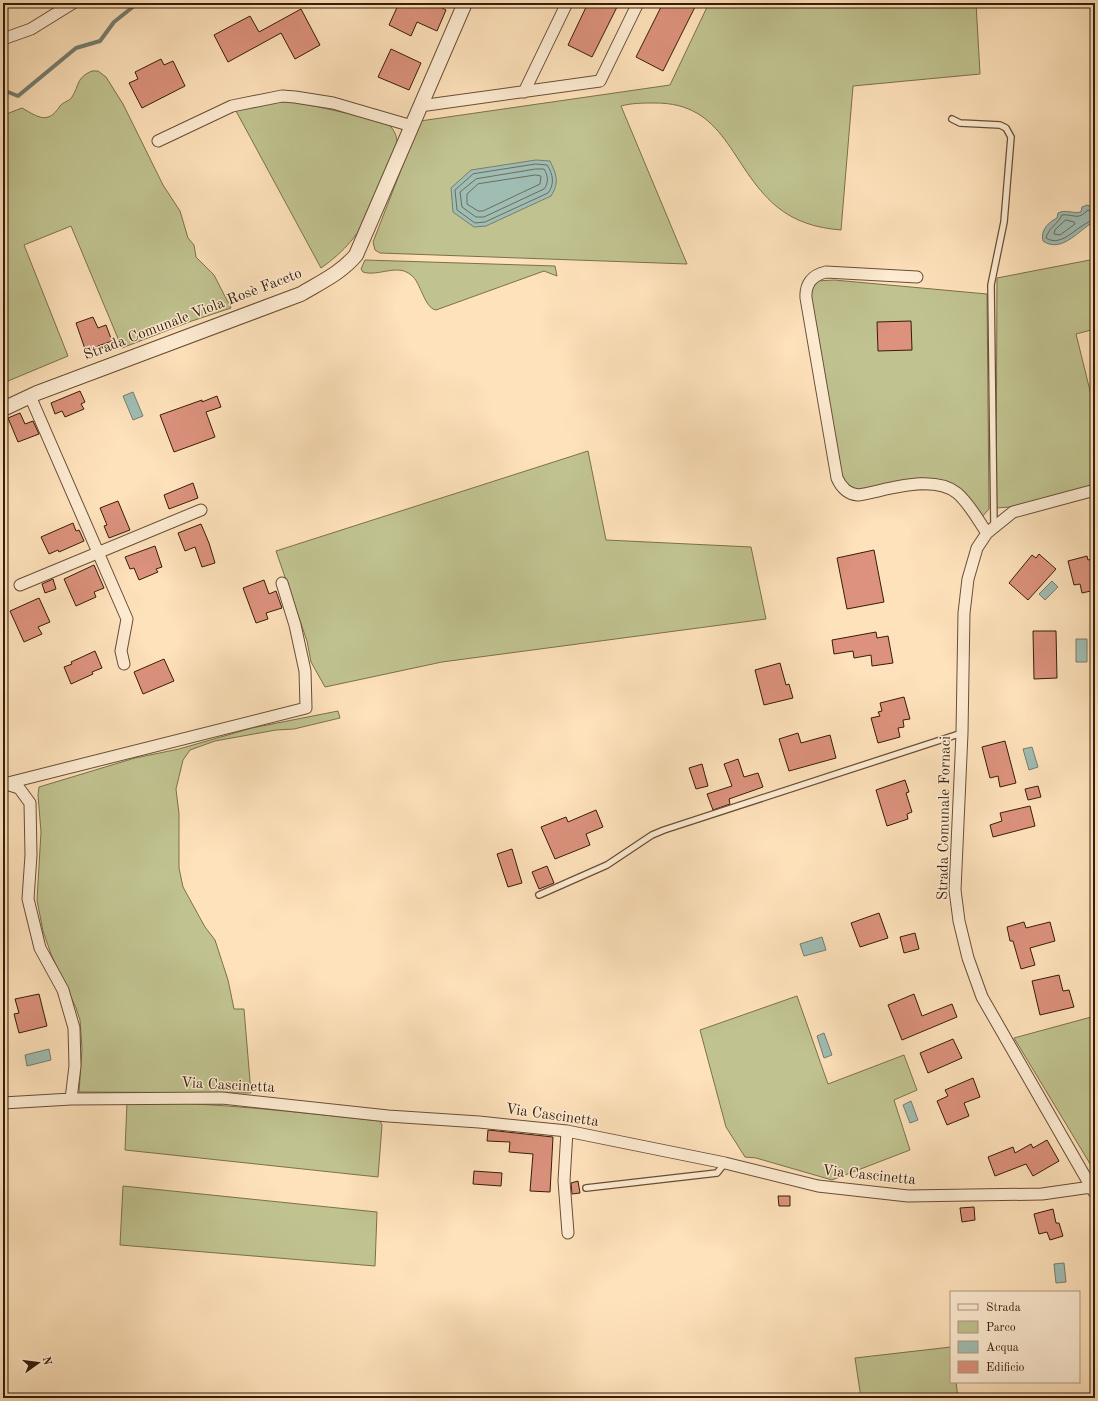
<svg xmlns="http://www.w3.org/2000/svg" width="1098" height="1401" font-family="'Old Standard TT',serif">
<rect width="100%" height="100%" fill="#fee2bb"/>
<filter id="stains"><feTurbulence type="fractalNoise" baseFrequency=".005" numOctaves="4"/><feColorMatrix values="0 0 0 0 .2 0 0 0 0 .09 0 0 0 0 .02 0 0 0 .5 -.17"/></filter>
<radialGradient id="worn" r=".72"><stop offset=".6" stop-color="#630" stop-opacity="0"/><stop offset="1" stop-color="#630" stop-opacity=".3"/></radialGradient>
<!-- green -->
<path fill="#c0c390" stroke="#7c704c" d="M709 3H976L980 74 853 86 841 230C817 228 795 222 776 206 730 167 726 102 654 103 643 103 632 103 621 106L687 264 380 253 375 250 373 242 420 121 670 85Z
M92 71H98L106 77 123 104 163 185 180 211 188 238 194 245 196 257 214 275 231 308 189 322 122 348 71 226 24 245 68 356 8 381 3 368V118L9 113 22 108C38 117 48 125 60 106 63 102 70 101 72 97 80 84 76 78 92 71Z
M287 100 387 122C393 129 397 134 397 143 377 195 370 234 321 268L236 111 248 106Z
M1095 259V329L1076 334 1095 411V485L1010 507 996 508 997 278Z
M365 260 555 266 557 276 544 271 436 310C424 308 421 282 411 275 397 263 379 277 363 272L361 269Z
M834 280 987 294 989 509 981 518 960 489 856 491 843 484 810 302 812 283 816 281Z
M588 451 606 540 751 547 766 619 442 662 325 687 311 662 307 641 276 551Z
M338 711 340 718 294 729 276 730 215 741 190 750 183 760 176 789 179 814V868L183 887 205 927 215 940 228 980 234 1009H244L251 1093 79 1092 82 1049 80 1020 76 1008 51 954 43 931 37 900 41 832 38 795 39 787 135 758 179 749 252 728Z
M797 996 828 1084 904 1055 917 1090 894 1100 910 1150 832 1180 756 1158 745 1157 726 1127 700 1030Z
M1095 1016V1172L1014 1038Z
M127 1102C212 1102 296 1112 380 1121L382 1125 378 1177 125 1150Z
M123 1186 377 1212 375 1266 120 1245Z
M951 1347V1382H956L958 1398H861L855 1358Z"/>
<!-- water -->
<path fill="#a0bdb4" stroke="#767d70" d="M536 160 550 161C556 174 560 182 551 196L486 226 474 227 453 212 451 188 471 170Z
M1087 205 1093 207 1094 223C1092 224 1089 224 1086 227 1074 236 1059 252 1043 241 1040 230 1049 222 1057 218L1058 213C1066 209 1073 214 1081 212L1082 207Z
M133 392 143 416 133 420 123 396Z
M1052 581 1058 587 1045 600 1039 594Z
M1076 639H1087V662H1076Z
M1032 747 1038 767 1029 770 1023 749Z
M822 937 826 950 804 956 800 944Z
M824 1033 832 1055 824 1058 817 1036Z
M49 1049 51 1060 27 1066 25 1055Z
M911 1101 918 1120 910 1123 903 1105Z
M1064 1263 1066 1282 1056 1283 1054 1264Z"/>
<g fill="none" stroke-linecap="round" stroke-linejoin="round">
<!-- shore -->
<path stroke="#6c6c5e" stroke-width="1" d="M536 164 547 165C553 174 555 184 548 193L485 222 475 223 457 210 455 190 473 174Z
M536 169H544C548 175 549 183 544 189L484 217H476L462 207 460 192 476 179Z
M536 175 541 176 540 184 483 211H478L467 204V194L478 184Z
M1095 213 1088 210C1077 221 1075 214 1062 215 1058 224 1049 227 1046 238 1063 249 1079 222 1095 220
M1066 220 1074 222 1075 224 1060 235 1054 234 1055 230Z"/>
<!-- stream -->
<path stroke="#767d70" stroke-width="4" d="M3 90 18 96 76 48 100 41 114 22 134 6 146 3"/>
</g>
<!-- building -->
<path fill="#dc927d" stroke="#371c09" d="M399 3H432L446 10 437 31 417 22 411 36 389 25Z
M588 3H619L592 57 568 45Z
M663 3H697L663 71 636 57Z
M301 9 320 45 295 59 281 33 228 62 214 35 250 16 259 32Z
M391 49 421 63 409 90 378 77Z
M161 59 164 65 173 61 185 86 142 108 129 83 138 79 135 72Z
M93 317 98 328 106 325 112 341 98 346 92 352H86L76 323Z
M911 321 912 350 878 351 877 322Z
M80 391 85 402 81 404 84 409 65 417 62 411 55 414 51 403Z
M217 396 221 407 206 412 215 437 174 452 160 415 202 400V402Z
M20 413 25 424 33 421 39 434 18 442 8 418Z
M193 483 198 498 169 509 164 495Z
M118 501 130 530 109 538 104 526 107 525 100 508Z
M73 523 76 531 79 530 84 541 59 552 58 550 49 554 41 537Z
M201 524 209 543 215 563 202 567 195 547 185 551 178 533Z
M155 546 162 567 156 569 158 572 139 580 134 568 130 569 125 557Z
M874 550 884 602 847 609 837 558Z
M1039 554 1056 569 1028 600 1009 583 1032 555 1036 558Z
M1087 556 1088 560 1095 558V590L1082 593 1080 584 1074 585 1068 561Z
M94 565 104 588 94 592 96 597 76 606 64 579Z
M53 579 56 589 45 593 42 584Z
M264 580 269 594 276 591 282 608 266 613 268 619 256 623 243 588Z
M39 598 50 622 38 627 42 634 24 642 10 611Z
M1033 631H1056L1057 678 1034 679Z
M876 632 877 638 888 636 893 663 872 666 871 655 854 658 853 651 834 654 832 640Z
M95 651 102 668 92 672 93 674 71 684 64 667 72 664 71 662Z
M164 659 174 681 143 694 134 672Z
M780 663 786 685 789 684 793 698 764 705 755 670Z
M904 697 910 719 903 720 904 727 898 728 900 737 878 743 871 718 880 716 878 712 882 711 880 703Z
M798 733 801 743 830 735 836 758 789 771 779 739Z
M1005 741 1016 783 1000 787 998 776 990 778 982 747Z
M738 759 744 777 758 773 763 787 729 799 730 804 713 810 707 794 732 786 724 764Z
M702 764 708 786 696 789 689 768Z
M905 780 909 792 906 793 912 812 907 814 908 819 887 826 876 790Z
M1038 786 1041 797 1028 800 1025 789Z
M1030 806 1035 826 993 837 990 825 1002 821 1000 813Z
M596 810 603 827 586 834 590 845 555 859 541 827 566 817 568 822Z
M512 849 522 883 508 887 497 854Z
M547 866 554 883 539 889 532 872Z
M879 913 888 938 860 947 851 923Z
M1024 922 1026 928 1050 922 1055 941 1030 948 1035 965 1021 969 1013 941H1010L1007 927Z
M915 933 919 949 904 953 900 937Z
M1059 975 1063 991 1069 990 1074 1007 1040 1015 1032 981Z
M39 994 47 1026 19 1033 14 1014 19 1013 15 999Z
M914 994 922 1016 952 1004 957 1017 902 1040 888 1005Z
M953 1039 962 1058 928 1073 920 1053Z
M973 1078 980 1097 964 1103 969 1116 947 1125 937 1101 948 1096 945 1090Z
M488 1130 553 1137 550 1192 530 1191 533 1154 509 1152 510 1142 487 1141Z
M1047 1140 1059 1161 1033 1176 1026 1164 995 1176 988 1157 1013 1147 1015 1153 1031 1144 1033 1148Z
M474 1171 502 1173 501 1186 473 1184Z
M578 1181 580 1193 572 1194 571 1183Z
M778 1196H790V1206H779Z
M974 1207 975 1220 962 1222 960 1208Z
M1053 1209 1056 1223H1059L1063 1236 1050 1240 1047 1232 1039 1234 1034 1214Z"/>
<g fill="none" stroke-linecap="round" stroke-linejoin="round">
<!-- service casing -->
<g stroke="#694e36" stroke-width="8">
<path id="service" d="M952 119 960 123 1000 125 1006 128 1011 137 1004 222 991 285 994 527
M539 895 607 865 652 835 664 830 962 733
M586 1188 717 1173 725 1163"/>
</g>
<!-- minor casing -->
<g stroke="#694e36" stroke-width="13">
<path id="minor" d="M3 39 31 29 73 3
M524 92 567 3
M420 106 600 81 638 3
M158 141 232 106 282 96 295 97 333 103 412 126
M917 277 826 272C812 275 805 284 806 298L837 478C841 487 847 494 858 495 885 491 932 473 957 493 969 503 978 520 987 533
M30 396 127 619 121 651 124 664
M20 585 201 510
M4 784 306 708 305 671 295 625 282 583
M6 784 19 788 30 803 31 855 28 899 40 948 63 990 74 1028 75 1066 71 1099
M3 1103 71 1099 222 1098 388 1116 479 1122 567 1131 725 1163 818 1186 908 1196 1042 1194 1091 1187
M567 1131 564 1181 568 1233
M1094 1192 982 997 968 958 959 921 955 890 962 733 964 613 968 579 977 548 987 533 1013 512 1095 490"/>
</g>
<!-- tertiary casing -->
<g stroke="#694e36" stroke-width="16">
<path id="tertiary" d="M3 409 37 393 301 294C321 282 341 273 356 255L465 3"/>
</g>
<!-- service -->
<use href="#service" stroke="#feecd3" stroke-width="5.5"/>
<!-- minor -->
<use href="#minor" stroke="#feecd3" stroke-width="11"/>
<!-- tertiary -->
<use href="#tertiary" stroke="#feecd3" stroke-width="14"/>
</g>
<g text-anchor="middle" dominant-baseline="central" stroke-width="3" stroke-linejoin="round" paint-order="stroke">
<!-- street labels -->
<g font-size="15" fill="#371c09" stroke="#feecd3">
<text transform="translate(193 315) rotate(-21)">Strada Comunale Viola Rosè Faceto</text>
<text transform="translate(945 818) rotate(-89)">Strada Comunale Fornaci</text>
<text transform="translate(228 1086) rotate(3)">Via Cascinetta</text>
<text transform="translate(552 1116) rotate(8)">Via Cascinetta</text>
<text transform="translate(869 1176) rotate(6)">Via Cascinetta</text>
</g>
</g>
<!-- margin -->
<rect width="1098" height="1401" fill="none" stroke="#fee2bb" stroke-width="16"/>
<rect x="4" y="4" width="1090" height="1393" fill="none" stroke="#371c09" stroke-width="2"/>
<rect x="8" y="8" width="1082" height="1385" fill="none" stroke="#371c09"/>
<!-- legend -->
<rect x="950" y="1291" width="130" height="92" fill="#feecd3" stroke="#ae9982"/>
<rect x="958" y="1304" width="20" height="6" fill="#feecd3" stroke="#ae9982"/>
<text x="986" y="1311" font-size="12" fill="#371c09">Strada</text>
<rect x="958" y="1321" width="20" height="12" fill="#c0c390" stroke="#ae9982"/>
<text x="986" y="1331" font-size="12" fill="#371c09">Parco</text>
<rect x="958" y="1341" width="20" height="12" fill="#a0bdb4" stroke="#ae9982"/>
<text x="986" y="1351" font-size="12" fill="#371c09">Acqua</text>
<rect x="958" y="1361" width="20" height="12" fill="#dc927d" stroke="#ae9982"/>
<text x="986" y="1371" font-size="12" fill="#371c09">Edificio</text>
<!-- north arrow -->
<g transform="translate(38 1363) rotate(76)" stroke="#feecd3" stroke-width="3" paint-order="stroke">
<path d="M0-3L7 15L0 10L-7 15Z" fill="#371c09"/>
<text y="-6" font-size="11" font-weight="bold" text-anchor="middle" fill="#371c09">N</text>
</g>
<rect width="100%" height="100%" filter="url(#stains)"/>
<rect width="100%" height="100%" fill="url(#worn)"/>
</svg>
